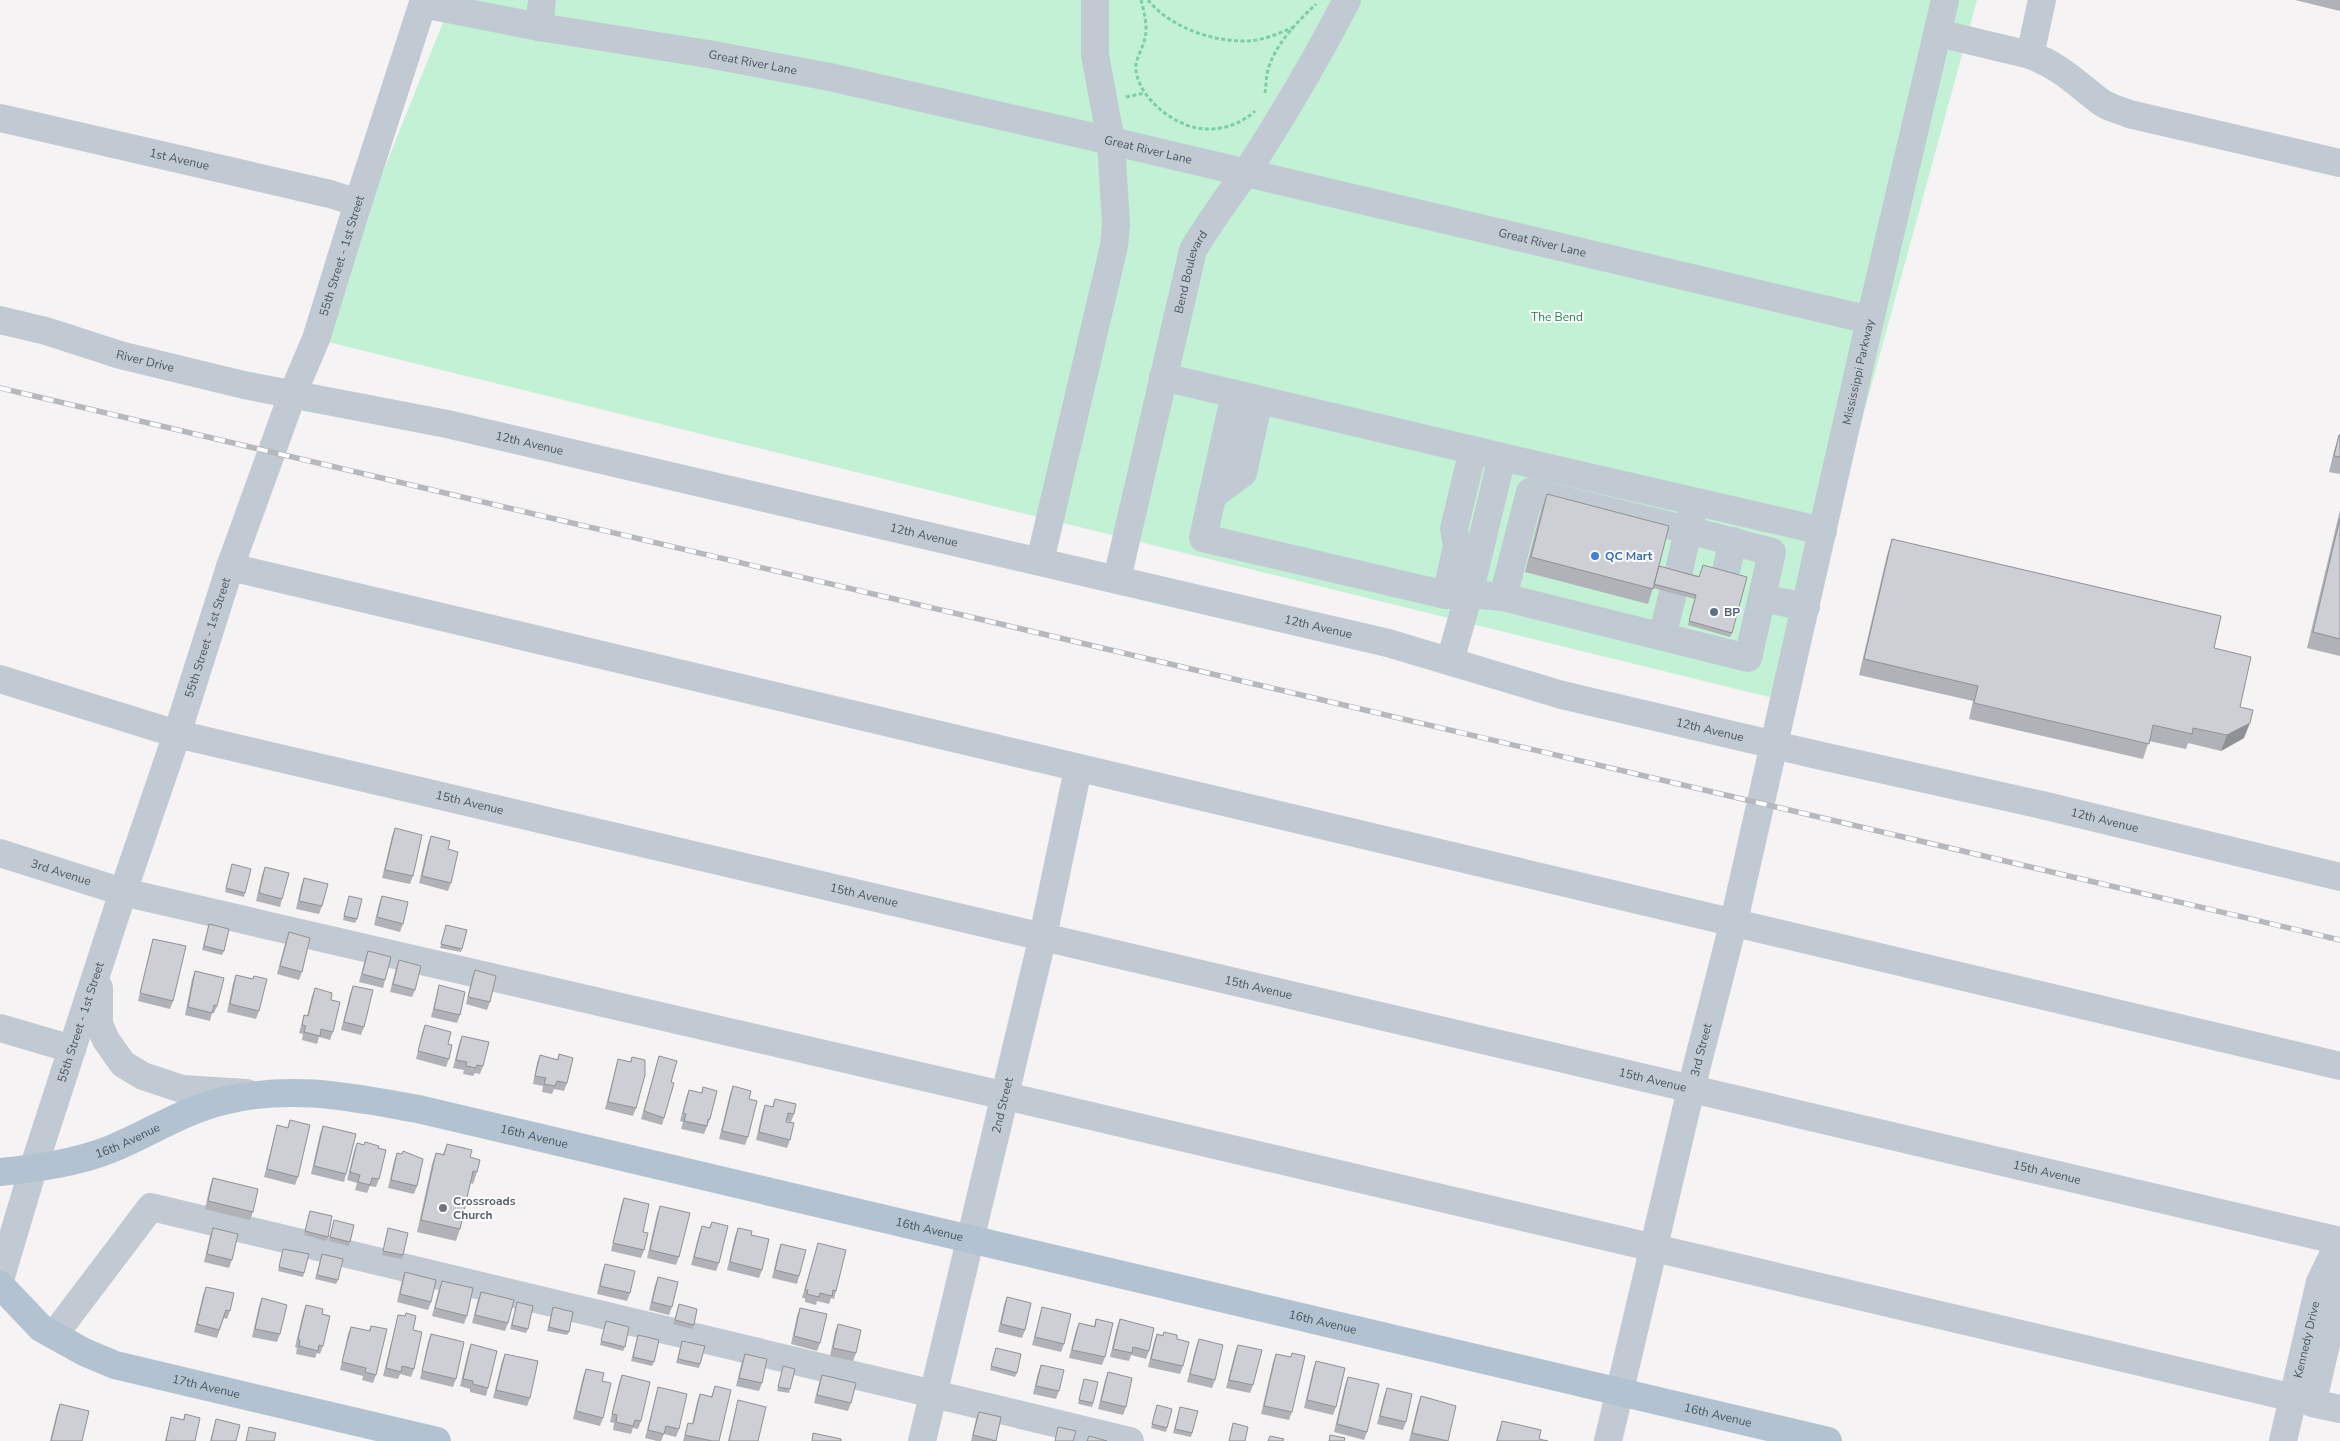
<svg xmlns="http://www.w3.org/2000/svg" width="2340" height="1441" font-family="'Nunito Sans',sans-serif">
<rect width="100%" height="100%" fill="#f5f3f3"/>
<!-- green -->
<path fill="#c3f1d5" d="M452 0H1977L1785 701 316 339Z"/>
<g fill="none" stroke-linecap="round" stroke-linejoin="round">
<!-- path -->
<path stroke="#7ad0a6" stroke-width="3" stroke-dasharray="4 2.5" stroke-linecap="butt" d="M1141 0C1144 11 1148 27 1145 38 1143 49 1134 60 1136 71 1140 100 1177 128 1205 129 1224 130 1242 123 1255 111
M1148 0C1171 28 1213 42 1249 41 1264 40 1280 33 1294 27
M1265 93C1266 87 1266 80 1267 74 1273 46 1297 22 1316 4
M1126 97 1145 93"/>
<!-- minor -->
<g stroke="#c1cad2" stroke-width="28">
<path id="s1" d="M423 4 539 27 708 54 830 77 1111 141 1870 320"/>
<path d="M539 27 542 0"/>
<path d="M1938 33 2030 55 2042 0"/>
<path d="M2030 55C2060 66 2076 83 2101 102 2109 108 2120 110 2129 114L2340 163"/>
<path id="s2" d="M0 118 330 194 358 203"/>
<path id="s3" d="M0 320 46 331 120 355 244 385 447 424 1388 643 1562 695 1813 754 2042 805 2340 877"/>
<path d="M1163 377 1502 457"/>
<path d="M1235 394 1203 538 1446 595 1469 594 1503 597 1530 492 1688 530 1695 502"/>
<path d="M1212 496 1243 473 1259 400"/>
<path d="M1040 561 1114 246 1116 225 1111 141 1095 55V0"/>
<path d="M230 567 2340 1066"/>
<path d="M1725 575 1733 541"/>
<path id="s4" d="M1117 579 1193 250C1211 219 1233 191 1253 162 1287 109 1318 56 1347 0"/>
<path d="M1446 595 1457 546 1454 529 1473 450"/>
<path d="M1503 597 1748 658 1772 552 1688 530 1678 575"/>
<path d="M1762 598 1806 607"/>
<path d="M1662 636 1673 593"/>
<path d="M1450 661 1469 594 1502 457 1823 531"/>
<path id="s5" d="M0 679 177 734 2340 1241"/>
<path id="s6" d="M0 853 123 892 1006 1096 2294 1398"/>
<path d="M99 988V1024L106 1040 123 1064 143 1076 182 1089 247 1093"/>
<path d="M0 1028 72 1049"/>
<path id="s7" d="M0 1280 33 1169 123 892 177 734 230 567 293 393 316 339 358 203 424 0"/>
<path d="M54 1335 151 1207 1130 1441"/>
<path d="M2316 1388 2339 1287 2340 1248"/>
<path d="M2312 1403 2340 1409"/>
<path id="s8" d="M922 1441 1043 936 1078 769"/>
<path id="s9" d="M1608 1441 1691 1089 1734 921 1870 320 1945 0"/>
<path id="s10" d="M2283 1441 2320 1282 2340 1241"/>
</g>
<!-- major -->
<g stroke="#b3c2d1" stroke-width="28">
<path id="s11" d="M0 1172C38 1168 76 1163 111 1149 148 1134 184 1110 223 1101 292 1084 350 1097 418 1109L1828 1441"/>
<path id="s12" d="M0 1285 41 1328 84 1352 115 1365 437 1441"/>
</g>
<!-- rail casing -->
<g stroke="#b5b8bd" stroke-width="5.5">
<path id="rail" d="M0 388 2340 940"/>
</g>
<!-- rail -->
<use href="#rail" stroke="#fff" stroke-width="4" stroke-dasharray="11" stroke-linecap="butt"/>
</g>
<!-- wall -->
<path fill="#b0b2b7" d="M2295 0H2340V11Z
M2339 435H2340V474L2329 472 2334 451Z
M1547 494 1659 566 1699 576 1732 633 1730 637 1688 625 1695 599 1653 588 1648 604 1525 572 1541 510Z
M2340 510V656L2307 648Z
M1892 539 2214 648 2240 707 2244 738 2221 751 2188 743 2186 749 2149 741 2143 759 1969 719 1973 701 1859 675 1887 555Z
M395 828 413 876 410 884 382 878 392 836Z
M431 836 451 883 448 891 419 883 428 844Z
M232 864 245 893 244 897 225 892Z
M265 867 282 899 280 907 256 901 262 875Z
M304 878 322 906 319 914 296 909 301 886Z
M349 896 357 919 355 923 343 920Z
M382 896 403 924 400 932 374 925 379 904Z
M209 924 224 951 222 955 202 950Z
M446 925 462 949 461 952 440 948Z
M289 932 302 972 299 980 277 974 286 940Z
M153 939 173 1001 170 1009 138 1001 151 946Z
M368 951 385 980 383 988 359 982 365 959Z
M399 960 415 990 412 997 390 992 396 968Z
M475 970 490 1002 487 1010 466 1004 472 978Z
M195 971 217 1006 214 1013H212L210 1021 185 1015 192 979Z
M236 975 253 979 259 1011 256 1019 227 1012 233 983Z
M439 985 460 1015 457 1023 431 1017Z
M353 986 364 1027 361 1035 341 1030 350 994Z
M315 988 331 1000 333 1032 330 1040 319 1037 317 1044 302 1040 303 1034 299 1033 304 1015 307 1016 312 996Z
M425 1025 448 1044 449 1059 446 1067 416 1059 422 1033Z
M462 1036 483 1066 480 1074 475 1073 473 1076 463 1074 464 1070 453 1068 459 1044Z
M559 1054 567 1083 564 1091 554 1089 552 1094 542 1092 543 1086 533 1084 537 1063 540 1055 557 1060Z
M659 1056 671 1082 664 1118 662 1125 641 1119Z
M632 1057 636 1108 633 1116 605 1109 616 1067 618 1059 630 1062Z
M733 1086 748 1137 745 1145 719 1139 730 1094Z
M703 1087 710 1119 704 1134 681 1129 683 1122 680 1121 686 1098 689 1090 701 1093Z
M775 1099 794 1114 791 1122 786 1121 790 1140 787 1148 756 1140 762 1113 765 1105 772 1107Z
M290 1120 298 1177 295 1185 264 1177 277 1125 287 1128Z
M323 1126 346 1174 344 1182 311 1174 320 1134Z
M357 1143 378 1148 379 1179 376 1187 370 1186 367 1193 355 1190 357 1183 347 1180 354 1151Z
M447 1144 470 1157 477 1172 473 1184 470 1183 460 1229 456 1241 417 1232 432 1164 436 1153 443 1154Z
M397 1153 417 1186 414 1194 388 1188 394 1161Z
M213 1178 253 1212 250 1220 205 1209 210 1186Z
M624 1198 643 1232 644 1250 641 1258 611 1251 621 1206Z
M660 1206 679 1257 676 1265 647 1258 657 1214Z
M310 1211 328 1237 326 1241 304 1235Z
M334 1220 350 1242 349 1246 329 1241Z
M712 1222 719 1263 716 1271 691 1265 699 1234 702 1226 709 1228Z
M213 1228 232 1260 229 1268 204 1262 210 1236Z
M388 1228 403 1255 402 1259 382 1255Z
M738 1228 751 1235 762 1270 759 1278 727 1270 735 1236Z
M818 1243 836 1291 834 1299 831 1298 829 1304 817 1301 816 1305 805 1302V1298H802Z
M781 1244 799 1276 797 1284 772 1278 778 1252Z
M283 1249 304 1273 303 1277 278 1271Z
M322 1254 338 1280 336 1284 315 1279Z
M605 1264 630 1293 627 1301 597 1294 602 1272Z
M405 1272 431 1302 428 1310 397 1302 402 1280Z
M658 1277 672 1307 669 1315 649 1310 655 1285Z
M442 1281 467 1316 464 1324 432 1316 439 1289Z
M206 1287 230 1311 227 1319 224 1318 217 1338 194 1332 203 1295Z
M481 1292 508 1323 505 1331 472 1323 478 1299Z
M1007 1297 1025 1330 1022 1338 998 1332 1004 1305Z
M262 1298 280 1334 277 1342 252 1337 259 1306Z
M517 1302 528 1329 526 1333 510 1329Z
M679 1304 694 1325 692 1329 673 1324Z
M306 1305 323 1346 320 1354 317 1353 315 1358 296 1354 297 1348 295 1347 303 1313Z
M553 1307 569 1332 567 1335 547 1331Z
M1042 1307 1064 1344 1061 1352 1032 1345 1040 1315Z
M800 1308 820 1343 817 1351 791 1344 797 1316Z
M398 1315 413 1330 414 1369 411 1377 400 1374 398 1379 383 1376 396 1323Z
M1096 1319 1105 1357 1102 1365 1069 1358 1076 1330 1079 1323 1094 1326Z
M1120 1319 1149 1351 1146 1359 1131 1355 1129 1361 1110 1357 1117 1327Z
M606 1321 625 1347 623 1351 600 1345Z
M838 1324 856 1353 853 1361 830 1356 835 1332Z
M371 1326 376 1375 373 1383 362 1380 363 1376 340 1370 348 1334 351 1327 369 1331Z
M1164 1332 1177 1339 1183 1366 1180 1374 1148 1367 1154 1342 1157 1334 1163 1335Z
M431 1334 456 1379 453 1387 420 1379 428 1342Z
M638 1335 654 1362 652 1366 631 1361Z
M1199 1339 1215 1380 1212 1388 1187 1382 1196 1347Z
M682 1341 700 1364 699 1368 676 1363Z
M471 1344 488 1388 486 1396 470 1392V1389L460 1386 468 1352Z
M1238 1345 1253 1385 1250 1393 1226 1388 1235 1352Z
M996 1348 1017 1373 1015 1377 990 1370Z
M505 1354 530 1398 527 1406 493 1398 502 1361Z
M745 1354 762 1383 759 1391 736 1386 742 1361Z
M1276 1354 1290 1357 1292 1412 1289 1420 1261 1414 1273 1362Z
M1316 1361 1336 1407 1333 1415 1304 1408 1313 1369Z
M1041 1365 1059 1391 1056 1399 1033 1394 1038 1373Z
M783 1366 790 1389 789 1393 777 1391Z
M586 1369 602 1381 603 1418 600 1426 573 1419 583 1377Z
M1108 1372 1126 1407 1123 1415 1098 1409 1105 1380Z
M622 1375 641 1421 638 1429 633 1428 631 1434 613 1430 614 1423 610 1422 619 1383Z
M822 1375 851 1403 848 1411 814 1403 819 1383Z
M1348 1377 1367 1432 1364 1440 1334 1432 1345 1385Z
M1084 1379 1093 1403 1092 1407 1078 1404Z
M715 1386 719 1441H683L688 1423 692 1424 697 1402 700 1394 711 1397Z
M658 1387 679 1429 676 1437 664 1434 661 1441H657L645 1438 656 1395Z
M1387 1388 1406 1422 1403 1430 1377 1424 1384 1396Z
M1421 1396 1448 1441H1409L1418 1404Z
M738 1400 758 1441H728L736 1408Z
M60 1404 82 1441H50L57 1412Z
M1157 1405 1167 1428 1166 1432 1151 1428Z
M1180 1407 1192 1433 1191 1437 1173 1433Z
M979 1412 1001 1417 995 1441H971L976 1419Z
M185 1414 195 1441H165L171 1417 183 1420Z
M216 1419 236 1441H210Z
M1502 1421 1539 1439 1548 1441H1496Z"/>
<!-- shaded-wall -->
<path fill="#909195" d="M2250 723 2244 738 2221 751 2227 735Z"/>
<!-- building -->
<path fill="#cdcfd5" stroke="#909195" d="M2339 435H2340V457L2334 456Z
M1547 494 1669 526 1653 589 1531 557Z
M2340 518V639L2313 632Z
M1892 539 2221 616 2214 648 2251 657 2240 707 2253 710 2250 723 2227 735 2193 728 2192 734 2153 725 2149 744 1974 703 1978 686 1864 659Z
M1703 565 1747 577 1732 633 1689 621 1696 595 1654 584 1659 566 1699 577Z
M395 828 422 835 413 876 385 870Z
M431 836 450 841 448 849 458 852 451 883 422 876Z
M232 864 251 869 245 893 226 888Z
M265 867 289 873 282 899 259 893Z
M304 878 328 884 322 906 299 901Z
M349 896 362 899 357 919 344 916Z
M382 896 408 902 403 924 377 917Z
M209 924 229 929 224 951 204 946Z
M446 925 467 930 462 949 441 944Z
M289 932 310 938 302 972 280 966Z
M153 939 186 946 173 1001 140 993Z
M368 951 391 957 385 980 362 974Z
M399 960 421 966 415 990 393 984Z
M475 970 496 976 490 1002 468 997Z
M195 971 224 978 217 1006 214 1005 212 1013 188 1007Z
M236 975 253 979 254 976 267 979 259 1011 230 1004Z
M439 985 465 992 460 1015 434 1009Z
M353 986 373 990 364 1027 344 1022Z
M315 988 332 993 331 1000 340 1002 333 1032 321 1029 320 1036 304 1032 306 1026 302 1025 304 1015 308 1016Z
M425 1025 451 1032 448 1044 452 1045 449 1059 418 1051Z
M462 1036 489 1042 483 1066 477 1065 476 1068 466 1066 467 1062 456 1060Z
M559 1054 573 1058 567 1083 557 1081 555 1086 544 1084 546 1078 535 1076 540 1055 558 1060Z
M659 1056 677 1061 671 1082 674 1083 664 1118 644 1111Z
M632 1057 645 1060V1075L636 1108 608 1102 618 1059 631 1062Z
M733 1086 751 1091 749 1099 757 1101 748 1137 722 1131Z
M703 1087 717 1091 710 1119H708L707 1126 684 1121 686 1114 683 1113 689 1090 702 1093Z
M775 1099 796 1104 794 1114 788 1113 786 1122 794 1123 790 1140 759 1132 765 1105 773 1107Z
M290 1120 310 1125 298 1177 267 1169 277 1125 288 1128Z
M323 1126 356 1134 346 1174 314 1166Z
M365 1142 379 1146 378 1148 386 1150 379 1179 372 1178 370 1185 358 1182 360 1175 350 1172 357 1143 364 1145Z
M447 1144 472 1150 470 1157 480 1160 477 1172 473 1171 460 1229 421 1220 436 1153 444 1155Z
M403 1151 423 1159 417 1186 391 1180 397 1153 402 1154Z
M213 1178 258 1189 253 1212 208 1201Z
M624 1198 649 1204 643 1232 648 1233 644 1250 613 1243Z
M660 1206 690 1213 679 1257 650 1250Z
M310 1211 332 1216 328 1237 305 1231Z
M334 1220 354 1225 350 1242 330 1237Z
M712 1222 728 1226 719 1263 694 1257 702 1226 710 1228Z
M213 1228 238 1234 232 1260 207 1254Z
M388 1228 408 1233 403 1255 383 1251Z
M738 1228 752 1231 751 1235 769 1239 762 1270 730 1262Z
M818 1243 846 1250 836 1291 833 1290 832 1296 820 1293 819 1297 807 1294 808 1290H805Z
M781 1244 806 1250 799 1276 775 1270Z
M283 1249 309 1254 304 1273 279 1267Z
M322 1254 343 1259 338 1280 317 1275Z
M605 1264 635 1271 630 1293 600 1286Z
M405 1272 436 1280 431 1302 400 1294Z
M658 1277 678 1282 672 1307 652 1302Z
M442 1281 473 1288 467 1316 435 1308Z
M206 1287 234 1293 230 1311 226 1310 219 1330 197 1324Z
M481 1292 514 1300 508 1323 475 1315Z
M1007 1297 1031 1303 1025 1330 1001 1324Z
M262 1298 287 1305 280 1334 255 1329Z
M517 1302 533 1306 528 1329 512 1325Z
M679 1304 697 1309 694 1325 675 1320Z
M306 1305 323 1309 322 1314 330 1316 323 1346 319 1345 318 1351 299 1346 300 1340 298 1339Z
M553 1307 573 1312 569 1332 549 1327Z
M1042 1307 1071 1314 1064 1344 1035 1337Z
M800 1308 827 1314 820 1343 794 1336Z
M406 1313 416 1316 413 1330 422 1332 414 1369 402 1366 401 1372 386 1368 398 1315 405 1316Z
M1096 1319 1113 1323 1105 1357 1072 1350 1079 1323 1095 1327Z
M1120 1319 1154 1328 1149 1351 1133 1347 1132 1353 1113 1349Z
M606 1321 629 1327 625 1347 601 1341Z
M838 1324 861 1330 856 1353 833 1348Z
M371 1326 387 1329 376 1375 365 1372 366 1368 342 1362 351 1327 370 1331Z
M1164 1332 1177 1335V1339L1189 1342 1183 1366 1151 1359 1157 1334 1163 1336Z
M431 1334 464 1342 456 1379 422 1371Z
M638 1335 659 1340 654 1362 633 1357Z
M1199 1339 1223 1345 1215 1380 1190 1374Z
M682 1341 705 1346 700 1364 678 1359Z
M471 1344 497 1351 488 1388 473 1384V1381L463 1379Z
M1238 1345 1262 1350 1253 1385 1229 1380Z
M996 1348 1021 1354 1017 1373 991 1366Z
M1292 1353 1305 1356 1292 1412 1264 1406 1276 1354 1291 1357Z
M505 1354 538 1361 530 1398 496 1390Z
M745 1354 767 1359 762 1383 739 1378Z
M1316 1361 1345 1368 1336 1407 1307 1400Z
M1041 1365 1064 1370 1059 1391 1036 1386Z
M783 1366 795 1369 790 1389 778 1387Z
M586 1369 604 1373 602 1381 611 1383 603 1418 576 1411Z
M1108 1372 1132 1378 1126 1407 1101 1401Z
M622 1375 650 1382 641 1421 635 1420 633 1426 616 1422 617 1415 612 1414Z
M822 1375 856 1383 851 1403 817 1395Z
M1348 1377 1379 1384 1367 1432 1337 1424Z
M1084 1379 1098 1382 1093 1403 1079 1400Z
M715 1386 731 1390 719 1441H712L685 1435 688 1423 693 1424 700 1394 712 1397Z
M658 1387 687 1394 679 1429 666 1426 664 1434 648 1430Z
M1387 1388 1412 1394 1406 1422 1380 1416Z
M1421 1396 1456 1406 1448 1441 1412 1433Z
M738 1400 766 1407 758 1441H729Z
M60 1404 89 1411 82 1441H51Z
M1157 1405 1172 1409 1167 1428 1152 1424Z
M1180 1407 1198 1411 1192 1433 1175 1429Z
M979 1412 1001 1417 996 1441 973 1435Z
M185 1414 200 1418 195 1441H166L171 1417 184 1420Z
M216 1419 240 1425 236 1441H211Z
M1502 1421 1541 1430 1539 1439 1548 1441H1497Z
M1233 1423 1248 1427 1245 1441H1229Z
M249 1427 276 1433 274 1441H246Z
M1058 1427 1076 1431 1073 1441H1055Z
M813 1433 841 1439V1441H812Z
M1330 1435 1345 1438 1344 1441H1329Z
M1089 1436 1107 1441H1087Z
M1270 1436 1284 1439 1283 1441H1268Z"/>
<!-- markers -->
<circle fill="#3f7fe0" stroke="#fff" stroke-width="2" cx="1595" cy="556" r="5"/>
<circle fill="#5c6f8a" stroke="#fff" stroke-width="2" cx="1714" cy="612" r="5"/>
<circle fill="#6b7280" stroke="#fff" stroke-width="2" cx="443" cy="1208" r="5"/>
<g text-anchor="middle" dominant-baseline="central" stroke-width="4" stroke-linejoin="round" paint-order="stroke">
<!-- street labels -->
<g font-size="12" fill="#4a5661" stroke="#fff">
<text stroke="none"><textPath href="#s1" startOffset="335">Great River Lane</textPath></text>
<text stroke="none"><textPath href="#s1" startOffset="740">Great River Lane</textPath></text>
<text stroke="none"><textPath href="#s2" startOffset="184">1st Avenue</textPath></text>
<text stroke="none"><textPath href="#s1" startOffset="1145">Great River Lane</textPath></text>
<text stroke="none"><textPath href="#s7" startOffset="1080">55th Street - 1st Street</textPath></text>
<text stroke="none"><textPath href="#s4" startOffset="316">Bend Boulevard</textPath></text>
<text stroke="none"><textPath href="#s3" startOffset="151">River Drive</textPath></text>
<text stroke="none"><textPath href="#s9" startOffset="1098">Mississippi Parkway</textPath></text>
<text stroke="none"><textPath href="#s3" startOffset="544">12th Avenue</textPath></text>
<text stroke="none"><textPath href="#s3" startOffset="949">12th Avenue</textPath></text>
<text stroke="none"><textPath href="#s3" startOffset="1354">12th Avenue</textPath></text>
<text stroke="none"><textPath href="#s7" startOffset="675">55th Street - 1st Street</textPath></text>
<text stroke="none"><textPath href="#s3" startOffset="1759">12th Avenue</textPath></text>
<text stroke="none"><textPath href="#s5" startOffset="486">15th Avenue</textPath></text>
<text stroke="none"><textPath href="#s3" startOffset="2164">12th Avenue</textPath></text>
<text stroke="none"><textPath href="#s6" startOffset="64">3rd Avenue</textPath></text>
<text stroke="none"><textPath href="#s5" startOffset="891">15th Avenue</textPath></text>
<text stroke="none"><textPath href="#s5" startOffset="1296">15th Avenue</textPath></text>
<text stroke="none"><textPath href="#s7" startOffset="270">55th Street - 1st Street</textPath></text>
<text stroke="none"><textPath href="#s9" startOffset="402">3rd Street</textPath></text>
<text stroke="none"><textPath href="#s5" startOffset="1701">15th Avenue</textPath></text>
<text stroke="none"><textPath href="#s8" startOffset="345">2nd Street</textPath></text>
<text stroke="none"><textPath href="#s11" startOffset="552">16th Avenue</textPath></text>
<text stroke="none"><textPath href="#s11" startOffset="132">16th Avenue</textPath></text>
<text stroke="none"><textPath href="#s5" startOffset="2106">15th Avenue</textPath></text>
<text stroke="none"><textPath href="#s11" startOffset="958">16th Avenue</textPath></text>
<text stroke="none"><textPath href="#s11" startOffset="1362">16th Avenue</textPath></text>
<text stroke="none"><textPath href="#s10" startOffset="104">Kennedy Drive</textPath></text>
<text stroke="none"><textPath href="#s12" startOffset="236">17th Avenue</textPath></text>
<text stroke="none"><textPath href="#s11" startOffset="1768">16th Avenue</textPath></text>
</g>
<!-- park labels -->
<g font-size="12" fill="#17864f" stroke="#fff">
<text x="1557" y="317">The Bend</text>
</g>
<!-- shop labels -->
<g font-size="12" font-weight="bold" fill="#366cbe" stroke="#fff" text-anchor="start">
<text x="1605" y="556">QC Mart</text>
</g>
<!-- service labels -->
<g font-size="12" font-weight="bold" fill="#4e5e75" stroke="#fff" text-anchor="start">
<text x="1724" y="612">BP</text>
</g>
<!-- worship labels -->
<g font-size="12" font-weight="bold" fill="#5b616d" stroke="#fff" text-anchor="start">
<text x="453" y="1201">Crossroads<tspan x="453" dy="14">Church</tspan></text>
</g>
</g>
</svg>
